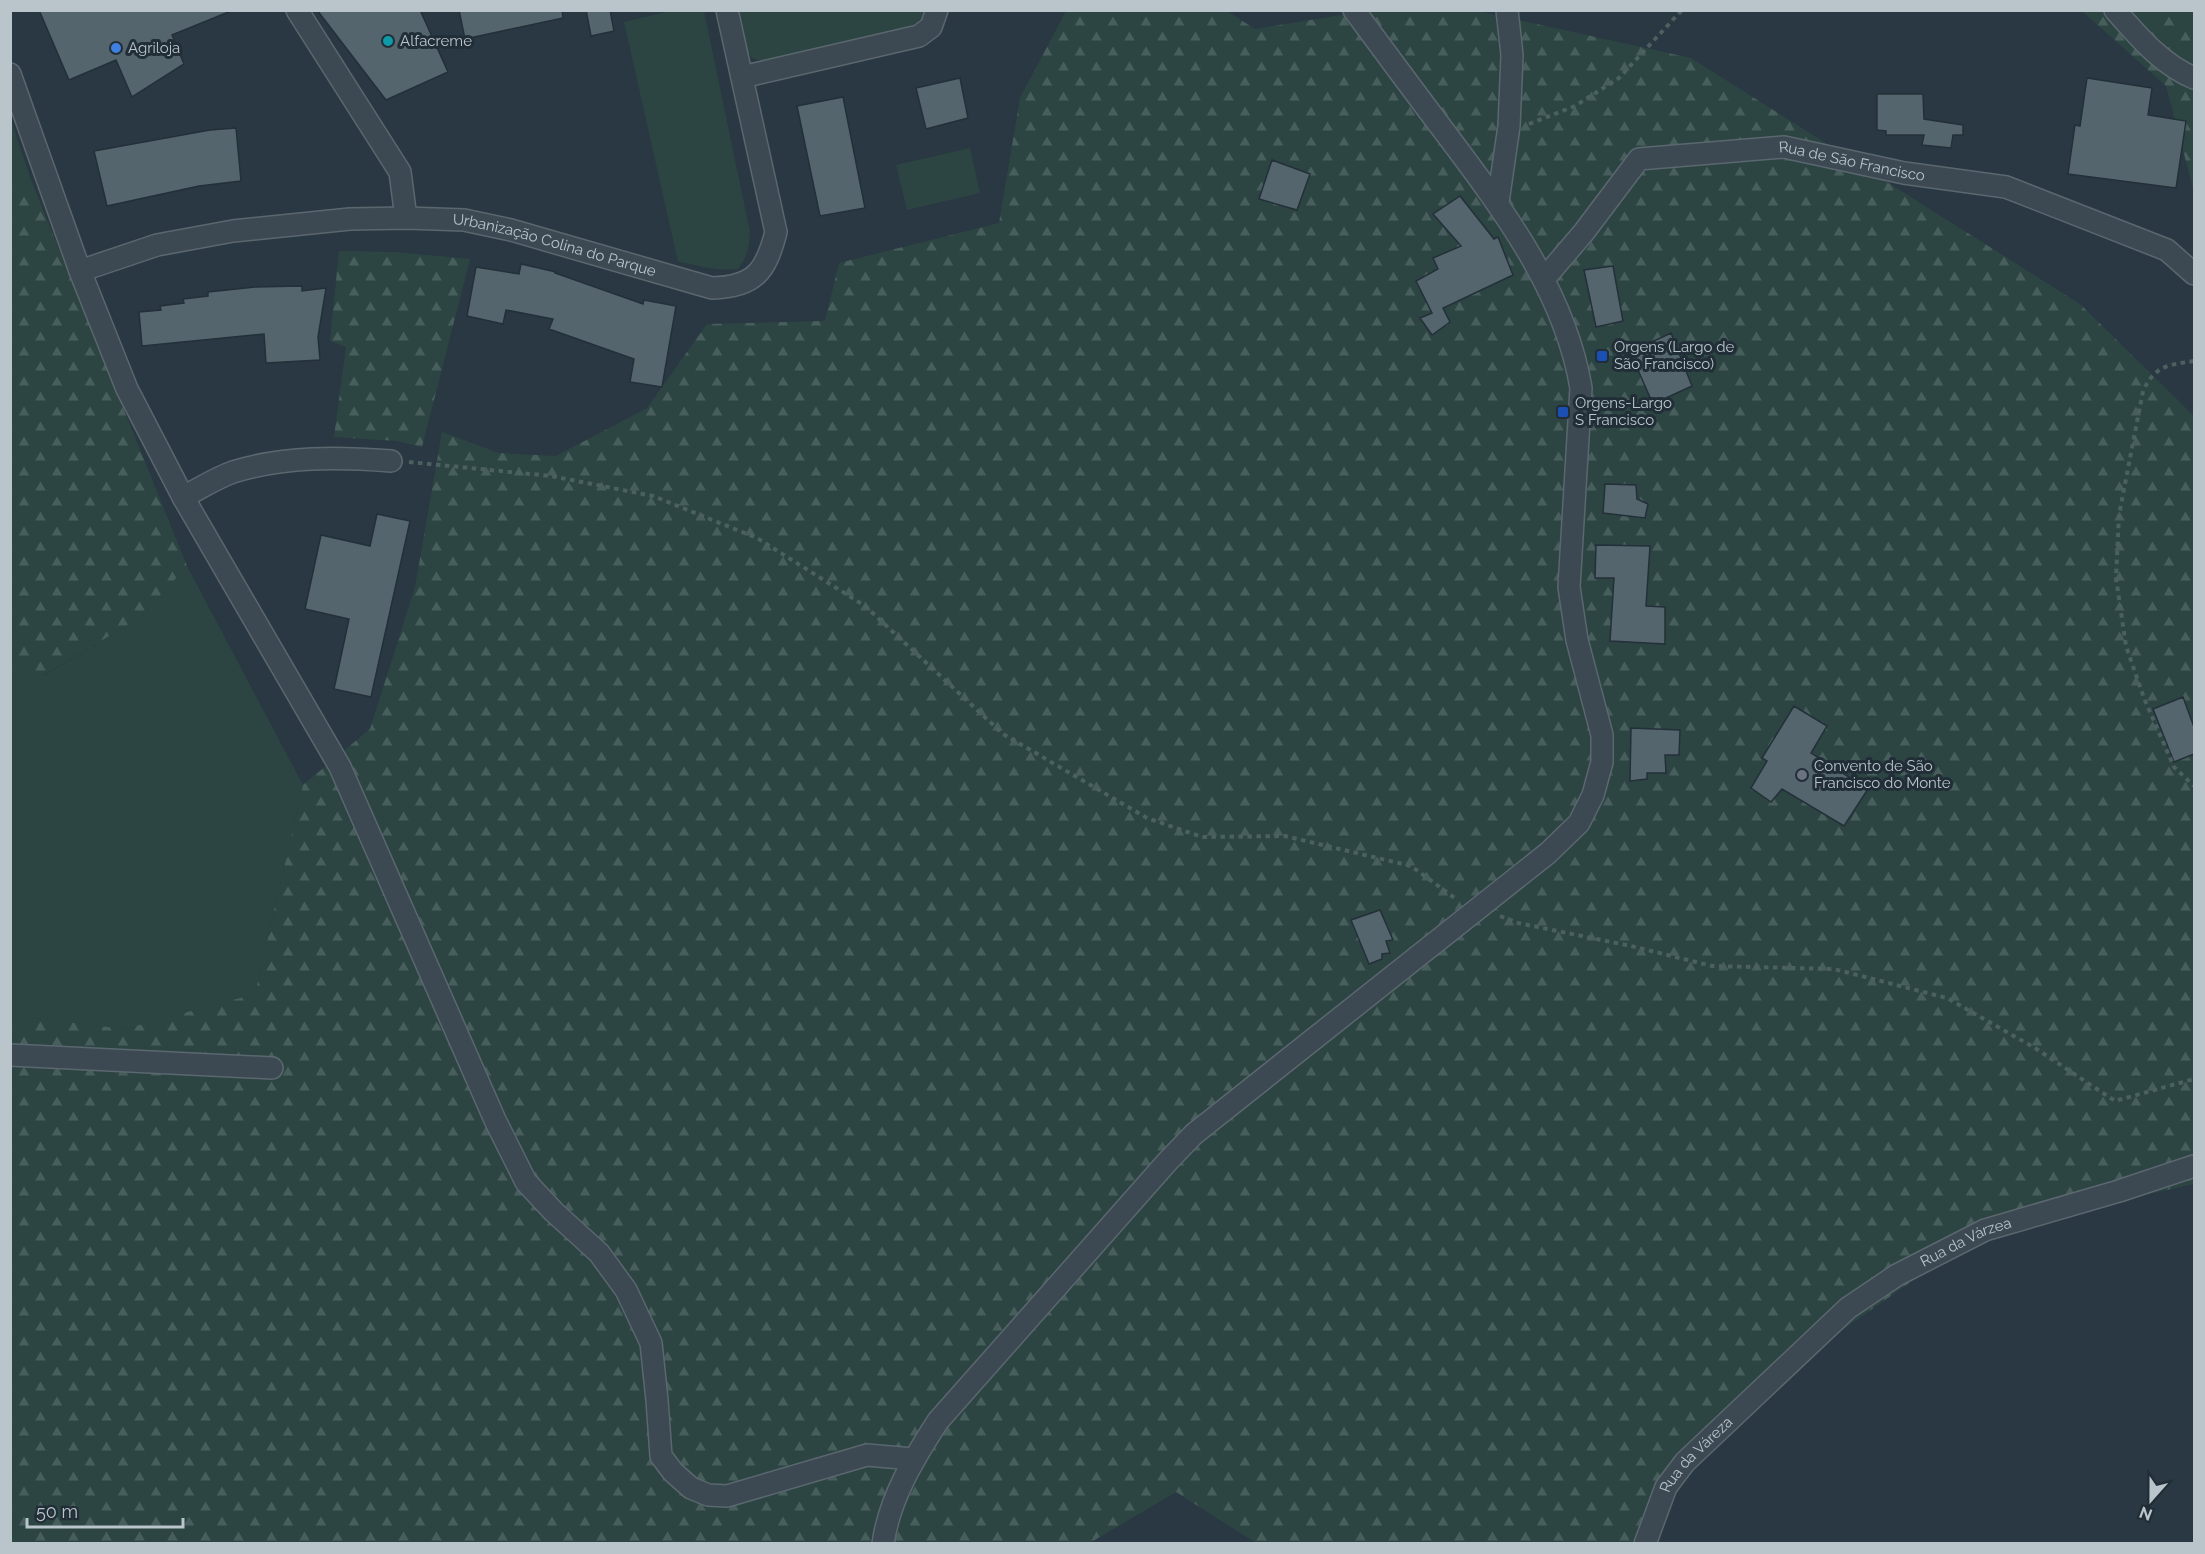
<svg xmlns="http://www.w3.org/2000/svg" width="2205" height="1554" font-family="Raleway,sans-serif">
<defs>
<pattern id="forest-firs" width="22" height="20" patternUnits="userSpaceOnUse" patternTransform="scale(1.5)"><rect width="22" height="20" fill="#2c4542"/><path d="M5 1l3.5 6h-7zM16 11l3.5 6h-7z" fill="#485e5c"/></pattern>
</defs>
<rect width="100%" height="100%" fill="#293842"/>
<!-- grass -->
<path fill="#2c4542" d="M675 10 704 11 750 232C749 248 748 256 738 269 716 272 700 265 678 262L624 22Z
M738 11H927L925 19 917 28 763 61 752 58 746 49Z
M10 117 31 180 11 189H10Z
M970 148 980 193 907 210 896 165Z
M187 566 303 785 255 994 124 1029 11 1015V672L43 676 141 617Z"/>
<!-- forest -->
<path fill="url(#forest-firs)" d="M1066 11H1227L1255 29 1366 11H1477L1691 58 2080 304 2194 416V1184L1985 1230 1771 1380 1666 1487 1640 1543H1256L1176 1492 1088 1544H11V1015L124 1029 255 994 303 785 370 729 415 587 442 432 499 453 556 456 647 408 707 324 825 321 839 263 999 223 1020 98Z
M2082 11H2194V192L2166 86Z
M31 180 187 566 141 617 42 676 11 672 10 189Z
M339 251 395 252 470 259 422 447 397 441 334 437 346 347 330 341Z"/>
<!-- building -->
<path fill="#54656e" stroke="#243039" stroke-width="1.5" d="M39 10H230L231 11 172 35 184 64 132 97 116 60 69 80Z
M317 10H420L448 72 386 100Z
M459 10H562L563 18 465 39Z
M586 10H610L614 31 591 36Z
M960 78 968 118 926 129 916 88Z
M2087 78 2152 88 2148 115 2186 121 2176 188 2068 174 2075 125 2080 126Z
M1877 94H1923L1924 119 1963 125V135H1953L1951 148 1922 145 1924 135H1886V131L1877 130Z
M843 97 865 208 820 216 797 106Z
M236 128 241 181 199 186 107 206 94 151 210 130Z
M1272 160 1310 174 1297 210 1259 199Z
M1460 196 1494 239 1498 237 1513 275 1443 308 1450 322 1432 335 1420 318 1432 313 1416 281 1438 269 1433 258 1461 246 1433 214Z
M521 264 556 272 555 273 643 304 644 300 676 306 662 387 630 382 634 359 549 329 553 319 506 310 503 324 467 316 476 267 519 274Z
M1613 266 1623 321 1596 327 1584 270Z
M302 286V291L326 288 318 337 320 360 266 363 264 334 142 346 139 312 161 310 160 306 184 303 183 299 208 296V292L255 287Z
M1671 333 1692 386 1653 404 1630 352Z
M1605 484 1636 485 1637 499 1648 504 1645 518 1603 513Z
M377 514 410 521 371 697 334 689 349 619 305 609 321 535 370 546Z
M1596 545 1650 546 1646 606 1665 607V644L1610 641 1614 578H1595Z
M2183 697 2194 727V754L2174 762 2153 709Z
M1794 706 1827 726 1811 753 1868 789 1844 826 1782 789 1771 802 1751 788 1767 761 1762 758Z
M1631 728 1680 730 1679 755H1665L1666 773H1647V779L1630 781Z
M1380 910 1393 940 1386 941 1390 953 1382 954V959L1369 964 1351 920Z"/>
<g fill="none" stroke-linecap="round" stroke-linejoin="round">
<!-- street casing -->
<g stroke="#5b676f" stroke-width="24">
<g id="street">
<path d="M297 10 400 172 406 218"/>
<path d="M2115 10C2139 37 2161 64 2194 78"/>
<path d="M10 74 80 271 127 389 183 497 340 767 495 1120 526 1182 554 1212 599 1253 626 1290 651 1343 657 1400 661 1456 673 1472 691 1488 708 1495 727 1496 867 1455 913 1459"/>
<path d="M742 77 919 36 931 27 937 10"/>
<path d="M1498 202 1509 126 1512 55 1507 10"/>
<path id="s1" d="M80 271 157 245 233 231 350 219 406 218 464 220 511 230 712 288C755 287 766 271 776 232L727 10"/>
<path id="s2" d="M1544 279 1584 232 1639 159 1784 147 1904 173 2006 187 2167 250 2194 274"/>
<path d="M183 497C199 489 216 478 233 472 284 456 339 457 391 461"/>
<path d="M10 1055 272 1068"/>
<path d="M883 1544C889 1499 914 1458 938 1421L1168 1161 1194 1134 1548 853 1579 823 1593 795 1602 762V735L1577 640 1569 587 1581 388C1565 292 1504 211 1447 135 1416 94 1385 52 1354 10"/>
<path id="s3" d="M1645 1544 1666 1487 1685 1462 1848 1308 1897 1275 1985 1230 2119 1191 2194 1166"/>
</g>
</g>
<!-- path -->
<path stroke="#4b605f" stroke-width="4" stroke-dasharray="4.5 4.5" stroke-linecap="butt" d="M1529 124 1575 106 1619 78 1682 10
M2194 361C2169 365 2155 365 2143 391L2119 515 2116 578 2126 646 2144 698 2174 767 2194 786
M409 462 551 476 653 496 757 538 865 606 1003 734 1147 818 1202 837 1285 836 1411 866 1456 899
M1500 916 1518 923 1631 946 1712 966 1834 969 1947 998 2035 1048 2115 1101 2194 1079"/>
<!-- street -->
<use href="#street" stroke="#3d4952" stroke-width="21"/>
</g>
<!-- markers -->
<circle fill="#0f9aa8" stroke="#222e37" stroke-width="2" cx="388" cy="41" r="6"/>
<circle fill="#3f7fe0" stroke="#222e37" stroke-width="2" cx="116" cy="48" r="6"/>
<g fill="#1a4fb4" stroke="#222e37" stroke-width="2">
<rect x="1596" y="350" width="12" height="12" rx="3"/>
<rect x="1557" y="406" width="12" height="12" rx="3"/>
</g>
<circle fill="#6b7280" stroke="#222e37" stroke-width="2" cx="1802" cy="775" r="6"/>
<g text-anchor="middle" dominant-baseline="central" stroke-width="6" stroke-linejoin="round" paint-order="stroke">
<!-- poi labels -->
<g font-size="15" fill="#bac4cb" stroke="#222e37" text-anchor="start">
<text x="400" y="41">Alfacreme</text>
<text x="128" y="48">Agriloja</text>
<text x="1614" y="347">Orgens (Largo de<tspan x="1614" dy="17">São Francisco)</tspan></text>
<text x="1575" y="403">Orgens-Largo<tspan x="1575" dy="17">S Francisco</tspan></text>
<text x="1814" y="766">Convento de São<tspan x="1814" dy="17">Francisco do Monte</tspan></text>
</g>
<!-- street labels -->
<g font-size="15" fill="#bac4cb" stroke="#222e37">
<text stroke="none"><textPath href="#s2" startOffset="368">Rua de São Francisco</textPath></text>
<text stroke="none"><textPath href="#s1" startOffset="484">Urbanização Colina do Parque</textPath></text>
<text stroke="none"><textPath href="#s3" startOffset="452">Rua da Várzea</textPath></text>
<text stroke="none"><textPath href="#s3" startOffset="105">Rua da Váreza</textPath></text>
</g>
</g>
<!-- border -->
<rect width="2205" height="1554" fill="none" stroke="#bac4cb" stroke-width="24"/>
<!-- north arrow -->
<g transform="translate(2151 1500) rotate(201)" stroke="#222e37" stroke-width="4.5" paint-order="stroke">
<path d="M0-4.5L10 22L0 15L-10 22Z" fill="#bac4cb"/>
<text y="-9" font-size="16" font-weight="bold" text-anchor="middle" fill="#bac4cb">N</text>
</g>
<!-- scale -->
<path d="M27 1518v9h156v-9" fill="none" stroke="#bac4cb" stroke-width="3"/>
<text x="36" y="1518" font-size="18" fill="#bac4cb" stroke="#222e37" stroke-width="4.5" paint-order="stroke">50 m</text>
</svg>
